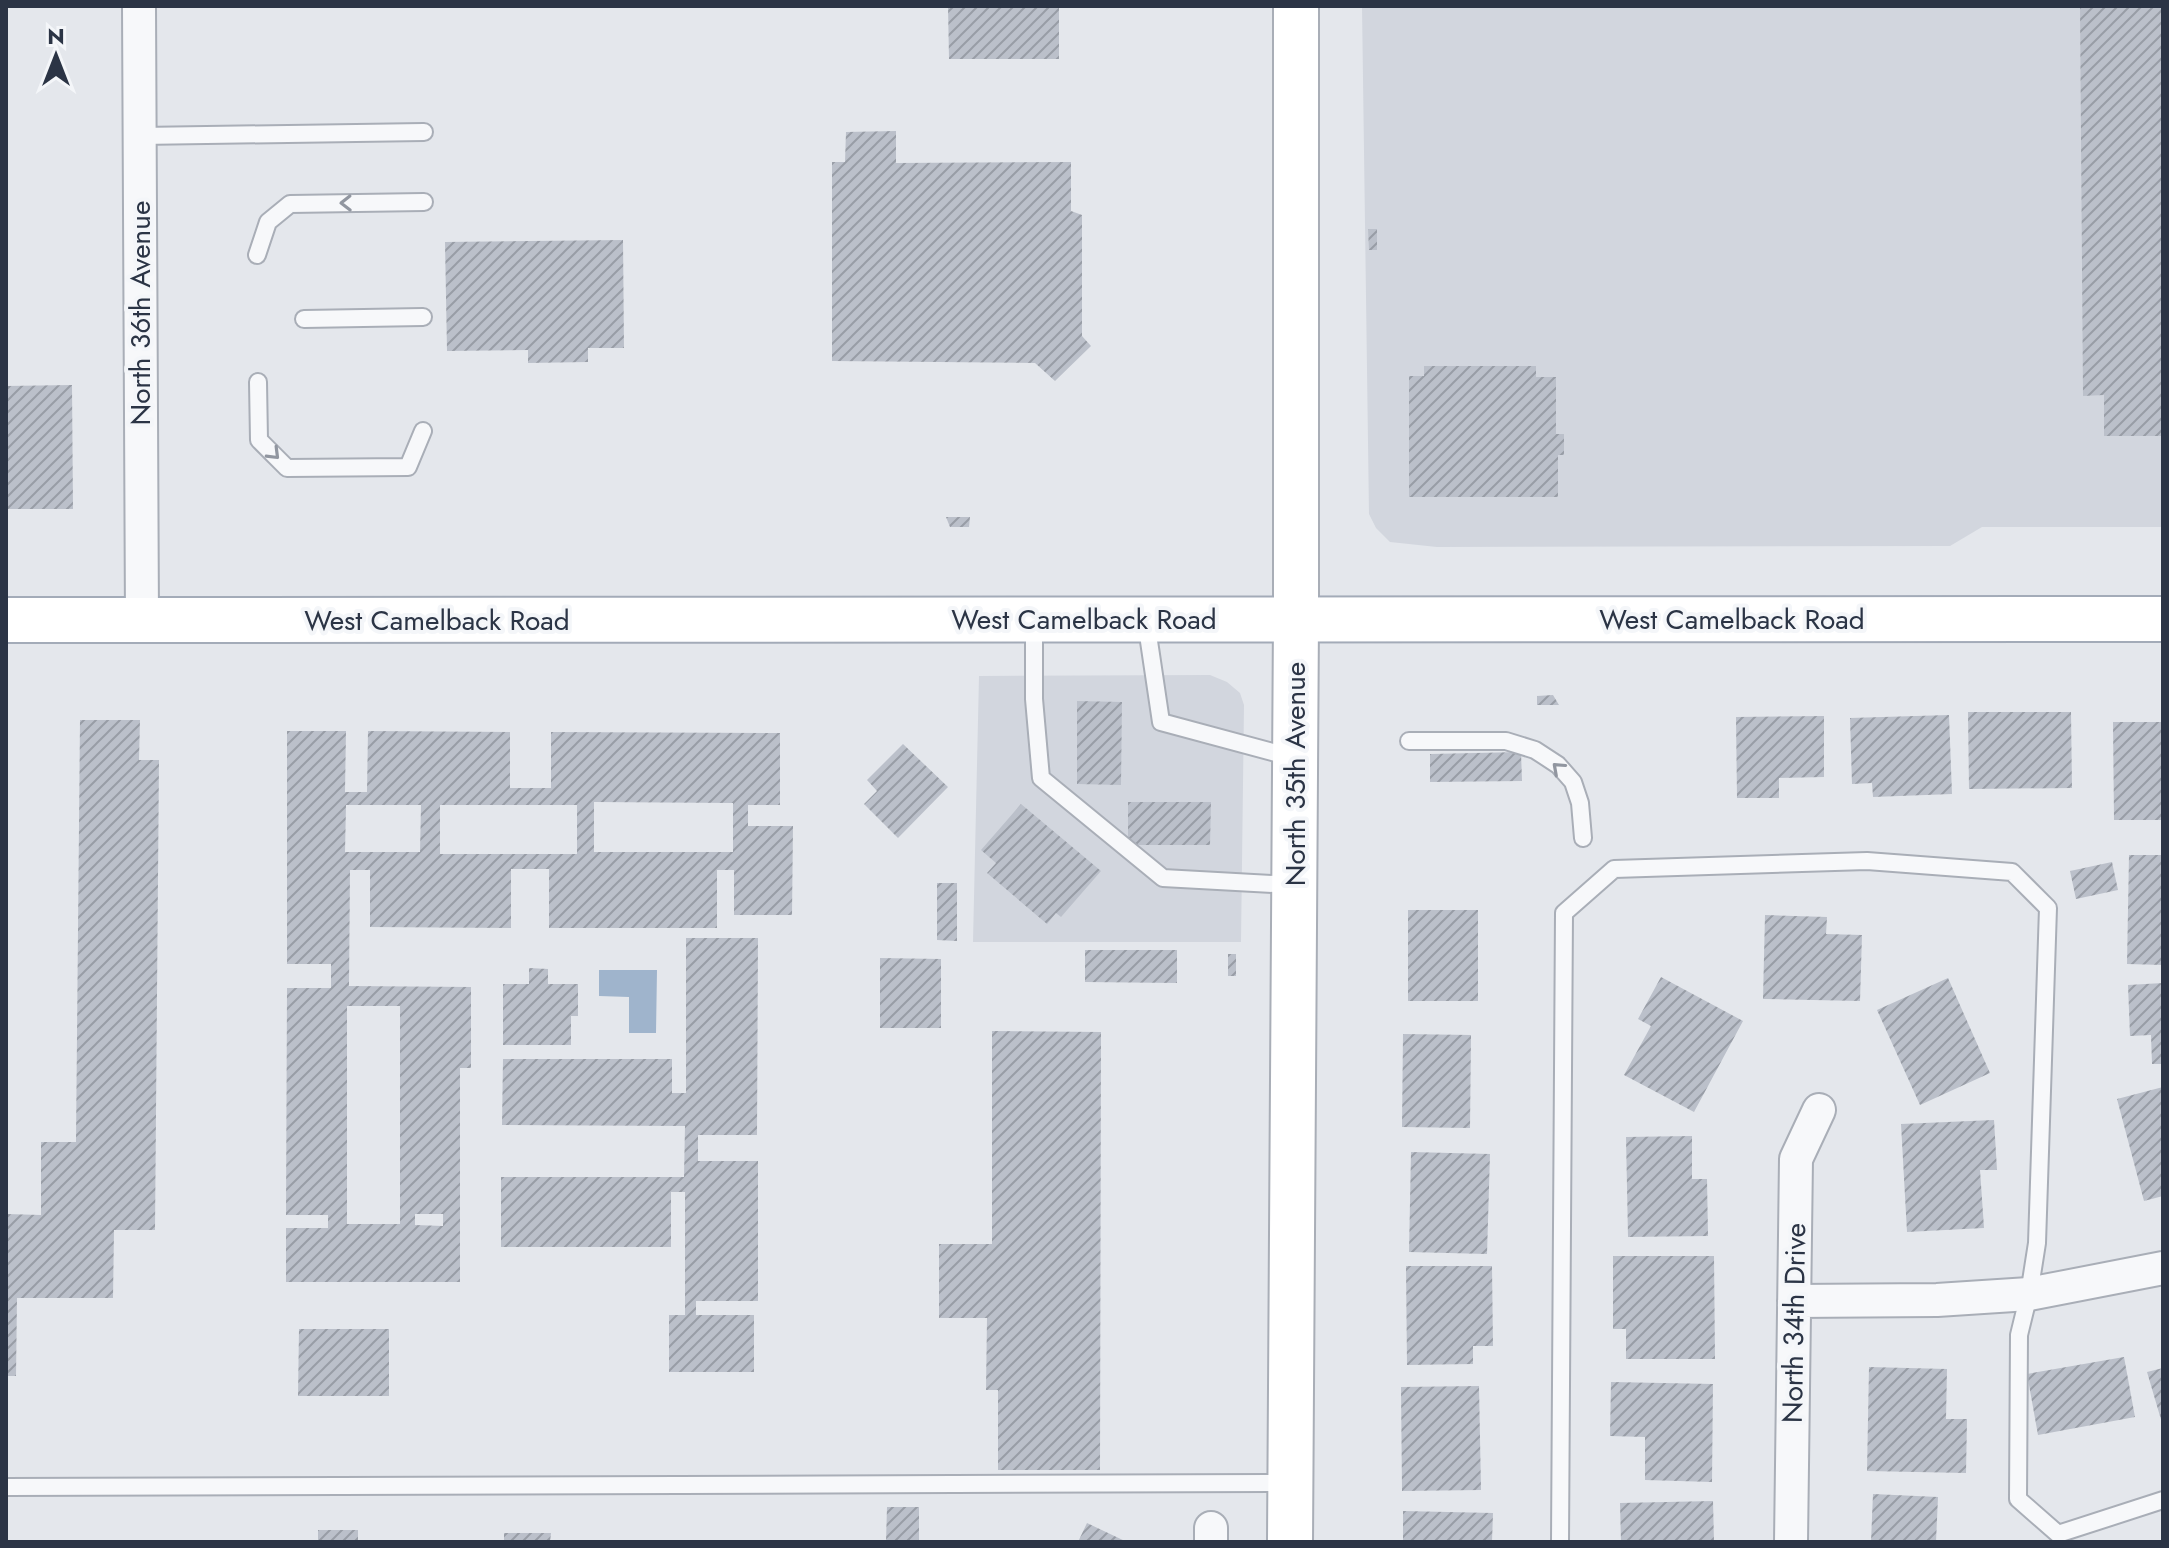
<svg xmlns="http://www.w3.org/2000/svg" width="2169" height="1548" font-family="Jost,sans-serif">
<defs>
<pattern id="building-hatch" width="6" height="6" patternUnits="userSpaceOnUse" patternTransform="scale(2)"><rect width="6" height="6" fill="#bbc0ca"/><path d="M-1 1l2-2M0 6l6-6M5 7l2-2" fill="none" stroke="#989da6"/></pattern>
</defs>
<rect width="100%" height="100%" fill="#e4e7ec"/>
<!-- built -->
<path fill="#d2d6de" d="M1362 6H2163V527H1982L1950 546 1437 547 1390 542 1376 528 1369 514Z
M1210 675 1227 682 1240 693 1244 705 1241 942H973L979 676Z"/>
<!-- water -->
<path fill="#9fb4cc" d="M599 970H657L656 1033H629V997L599 996Z"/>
<!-- building -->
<path fill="url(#building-hatch)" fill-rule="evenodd" d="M948 6H1059V59H949Z
M2080 6H2163V436H2104V395L2083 396Z
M896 131V163L1071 162V211L1082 215V336L1091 346 1055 381 1035 363 832 361V162H845L846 132Z
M1368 229H1377V250H1369Z
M623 240 624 348H588V362L528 363V350L447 351 445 242Z
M1424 366H1536V377H1556V434H1564V455H1558V497H1409V376H1424Z
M72 385 73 509H7L6 386Z
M946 517H970L969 527H950Z
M1553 695 1559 705H1537V696Z
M1077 701 1122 702 1121 785 1077 784Z
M1968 712H2071L2072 788 1969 789Z
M1949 715 1952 794 1873 797 1872 783 1852 784 1850 718Z
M1824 716V777L1779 778V798H1737L1736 717Z
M80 720H140L139 760H159L155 1230H114L113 1298H17L16 1376H6V1214L41 1215V1142H76Z
M2113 722H2163V820H2114Z
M287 731H346L345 792H367L368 731 510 732V788H551V732L780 733V805H748V826H793L792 915H734V870H717V928H549V869H511V928L370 927V870H350L349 986 471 987V1068H460V1282H286V1228H328V1215H286L287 988H331V964H287ZM594 802 733 803V852H594ZM346 805H421L420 852H345ZM440 805H577V854H440ZM347 1006H400V1224H347ZM415 1214H443V1226L415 1225Z
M903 744 948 787 898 838 864 804 877 791 867 780Z
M1521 752 1522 781 1430 782V754Z
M1128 802H1211L1210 845H1128Z
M1021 804 1101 871 1061 917 1056 913 1047 924 987 873 996 863 981 850Z
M2129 855H2163V965L2127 964Z
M2112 862 2118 890 2076 899 2070 871Z
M937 883H957V941L937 940Z
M1408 910H1478V1001H1408Z
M1765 915 1827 917 1826 934 1862 935 1860 1001 1763 999Z
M686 938H758L757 1135H698V1161H758V1301H696V1315H754V1372H669V1315H685V1192H671V1247H501V1177H684L685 1126 502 1125 503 1059H672V1093H686Z
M1085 950H1177V983L1085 982Z
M1228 954H1236V976H1228Z
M880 958 941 959V1028H880Z
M529 968 548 969V984H578V1016H571V1045H503V984H529Z
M1661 977 1743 1021 1694 1112 1624 1075 1651 1026 1638 1019Z
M1948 978 1990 1073 1920 1105 1877 1010Z
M2163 983V1064H2152L2151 1035 2130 1036 2128 985Z
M992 1031 1101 1032 1100 1470H998V1390H986L987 1318H939V1244H992Z
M1403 1034 1471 1035 1470 1128 1402 1127Z
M2163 1087V1196L2144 1201 2117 1099Z
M1994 1120 1997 1170H1980L1984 1228 1907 1232 1901 1124Z
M1692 1136V1179H1707L1708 1236 1628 1237 1626 1137Z
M1411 1152 1490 1154 1487 1254 1409 1252Z
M1613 1256H1714L1715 1359H1626V1329H1613Z
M1406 1266H1492L1493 1346H1473V1364L1407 1365Z
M299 1329H389V1396H298Z
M2124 1357 2135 1417 2038 1435 2027 1374Z
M1869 1367 1947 1369 1946 1419H1967L1966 1473 1867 1471Z
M2163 1368V1423H2162L2147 1372Z
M1611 1382 1713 1384 1712 1482 1645 1480V1437L1610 1436Z
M1479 1386 1481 1490 1402 1491 1401 1387Z
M1873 1494 1938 1497 1936 1542H1871Z
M1713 1501 1714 1542H1621L1620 1503Z
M887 1507H919V1542H886Z
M1403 1511 1493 1513 1492 1542H1403Z
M1087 1523 1127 1542H1078Z
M318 1530H358V1542H318Z
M504 1533H551L550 1542H504Z"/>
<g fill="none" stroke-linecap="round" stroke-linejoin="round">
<!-- service casing -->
<g stroke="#a9aeb7" stroke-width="20">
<path id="service" d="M140 136 424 132
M257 255 268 222 290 204 424 202
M304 319 423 317
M258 382 259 440 287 468 408 467 423 431
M1034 621V699L1041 778 1163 878 1292 885
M1146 621 1161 722 1291 757
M1409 741H1506L1535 750 1558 765 1573 782 1580 803 1583 838
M6 1487 1288 1483
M1560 1542 1564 913 1614 869 1867 861 2012 872 2048 908 2037 1243 2029 1294 2019 1335 2018 1499 2058 1534 2163 1500"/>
</g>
<!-- minor casing -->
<g stroke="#a9aeb7" stroke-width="36">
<path id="minor" d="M139 6 142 620
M1794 1301 1937 1300 2029 1294 2163 1268
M1211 1528V1542
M1791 1542 1796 1159 1819 1110"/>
</g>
<!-- secondary casing -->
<g stroke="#a9aeb7" stroke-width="48">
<path id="secondary" d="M1290 1542 1296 619V6"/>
</g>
<!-- primary casing -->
<g stroke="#a3abb8" stroke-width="48">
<path id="primary" d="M6 620 2163 619"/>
</g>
<!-- service -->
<use href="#service" stroke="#f7f8fa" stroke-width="16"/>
<!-- minor -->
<use href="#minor" stroke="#f7f8fa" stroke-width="32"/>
<!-- secondary -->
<use href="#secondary" stroke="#fff" stroke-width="44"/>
<!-- primary -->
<use href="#primary" stroke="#fff" stroke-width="44"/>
</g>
<!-- one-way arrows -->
<defs><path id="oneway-chevron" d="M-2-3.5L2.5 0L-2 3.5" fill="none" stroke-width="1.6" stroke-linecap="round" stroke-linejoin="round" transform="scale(2)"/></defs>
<g stroke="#9196a0">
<use href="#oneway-chevron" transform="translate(346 203) rotate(179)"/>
<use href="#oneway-chevron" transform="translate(274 454) rotate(45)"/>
<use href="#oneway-chevron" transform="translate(1558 768) rotate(-138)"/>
</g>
<g text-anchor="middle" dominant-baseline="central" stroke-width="8" stroke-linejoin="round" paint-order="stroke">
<!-- street labels -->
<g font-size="28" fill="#2b3445" stroke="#f4f6f9">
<text transform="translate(140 313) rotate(-90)">North 36th Avenue</text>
<text x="1084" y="619">West Camelback Road</text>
<text x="1732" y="619">West Camelback Road</text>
<text x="437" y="620">West Camelback Road</text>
<text transform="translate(1295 774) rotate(-90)">North 35th Avenue</text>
<text transform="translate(1794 1323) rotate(-89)">North 34th Drive</text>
</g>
</g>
<!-- border -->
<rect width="2169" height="1548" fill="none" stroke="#2b3445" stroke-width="16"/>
<!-- north arrow -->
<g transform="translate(56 56)" stroke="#f4f6f9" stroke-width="6" paint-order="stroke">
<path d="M0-6L14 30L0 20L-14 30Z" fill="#2b3445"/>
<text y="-12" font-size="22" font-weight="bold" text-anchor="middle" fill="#2b3445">N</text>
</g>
</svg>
